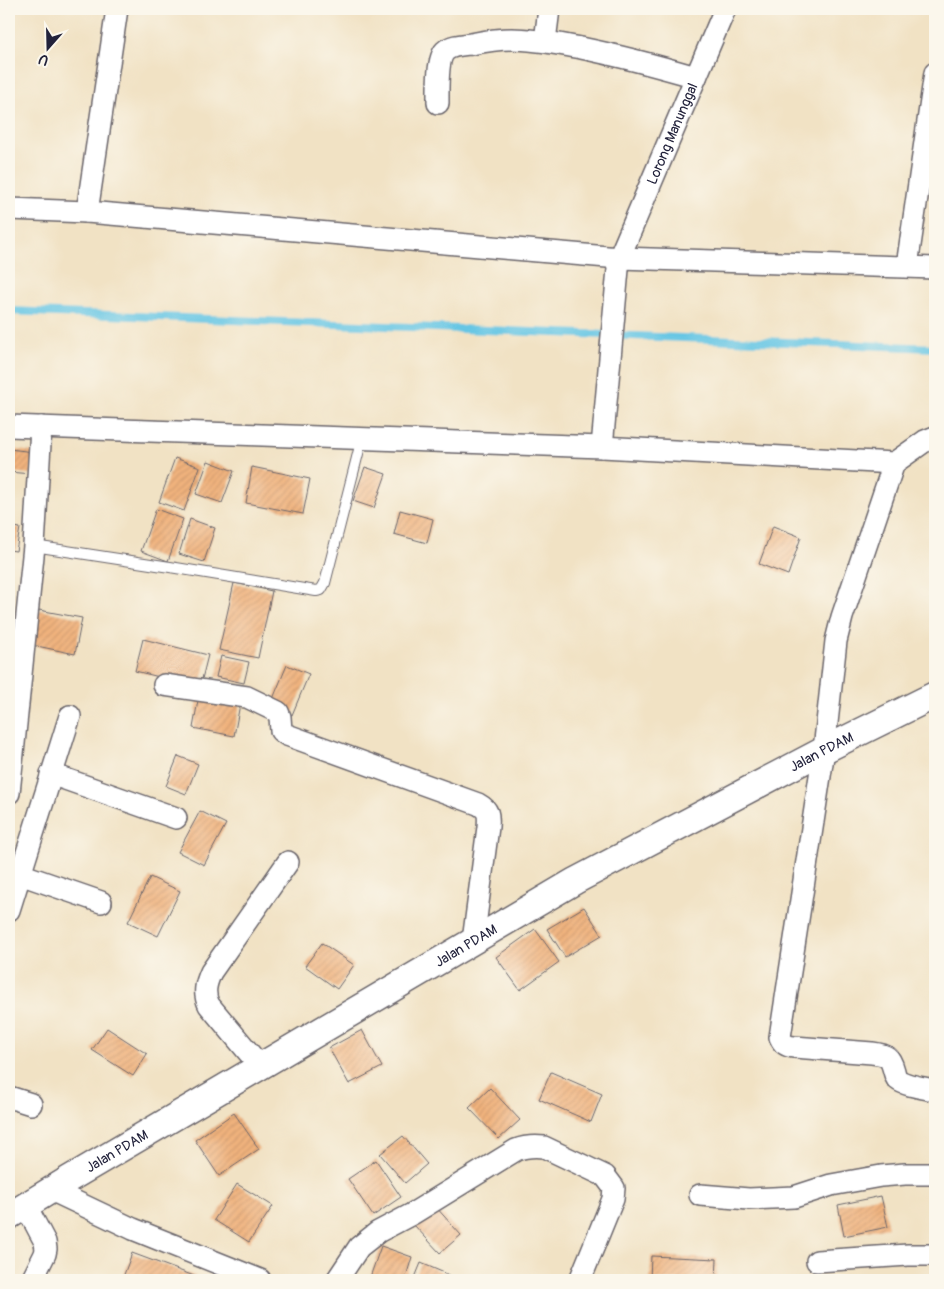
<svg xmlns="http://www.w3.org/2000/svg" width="944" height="1289" font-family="Pangolin,sans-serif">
<defs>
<pattern id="building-hatch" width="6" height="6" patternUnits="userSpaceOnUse" patternTransform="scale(1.25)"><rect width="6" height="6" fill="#f0b27d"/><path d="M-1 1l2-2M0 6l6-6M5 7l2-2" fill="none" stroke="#ce996d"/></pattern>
</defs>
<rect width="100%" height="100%" fill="#fbf7ec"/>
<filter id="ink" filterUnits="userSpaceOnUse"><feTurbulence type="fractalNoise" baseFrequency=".02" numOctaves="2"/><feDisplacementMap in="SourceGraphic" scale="10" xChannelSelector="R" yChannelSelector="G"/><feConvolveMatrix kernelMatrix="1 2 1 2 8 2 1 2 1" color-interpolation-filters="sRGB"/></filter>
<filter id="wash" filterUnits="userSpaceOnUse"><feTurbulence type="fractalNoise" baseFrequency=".0096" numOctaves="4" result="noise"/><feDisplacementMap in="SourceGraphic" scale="20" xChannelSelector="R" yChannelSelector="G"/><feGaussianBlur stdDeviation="1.12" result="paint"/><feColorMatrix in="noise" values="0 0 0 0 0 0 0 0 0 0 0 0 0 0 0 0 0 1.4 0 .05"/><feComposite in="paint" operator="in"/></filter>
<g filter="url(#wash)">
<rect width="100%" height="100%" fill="#f1e2c4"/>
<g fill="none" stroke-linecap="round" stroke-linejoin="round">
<!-- stream -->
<path stroke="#66c6e4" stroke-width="8" d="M9 311 935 348"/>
</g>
<g id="blocks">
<!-- building -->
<path fill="url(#building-hatch)" d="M9 449 34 452 31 474 9 472Z
M175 458 200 467 184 511 159 502Z
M208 461 234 471 222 503 196 494Z
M252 467 310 479 303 514 246 503Z
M365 467 386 474 374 508 353 501Z
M156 509 183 519 168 561 141 551Z
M400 510 433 519 427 543 394 534Z
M190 519 215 528 204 562 179 554Z
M9 526 20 528 16 551 9 550Z
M773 526 801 537 788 575 759 564Z
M234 583 272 591 258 658 219 650Z
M39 610 82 618 75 654 32 645Z
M143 639 208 655 200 687 135 671Z
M221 656 249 662 244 683 216 677Z
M287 665 309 674 292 715 270 706Z
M199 695 240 704 234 736 193 728Z
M178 756 198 764 186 794 166 786Z
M200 811 226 824 204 865 178 852Z
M150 877 180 891 158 936 128 922Z
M584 907 602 935 565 957 547 929Z
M535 929 559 962 520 990 496 957Z
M322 943 354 965 337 989 305 966Z
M107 1028 147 1054 133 1076 92 1050Z
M362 1030 382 1067 349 1084 329 1048Z
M551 1072 602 1094 591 1122 539 1099Z
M490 1088 520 1120 499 1139 469 1108Z
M234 1113 259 1149 219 1176 195 1140Z
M403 1136 427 1164 405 1183 380 1154Z
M376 1160 401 1197 373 1216 348 1179Z
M237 1184 273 1206 249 1242 214 1220Z
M881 1196 888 1227 844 1236 838 1205Z
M435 1206 461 1235 440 1253 414 1225Z
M381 1246 412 1257 405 1280H369Z
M132 1253 205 1280H122Z
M651 1256 717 1259 716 1280H650Z
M421 1263 461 1280H414Z"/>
</g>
</g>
<g filter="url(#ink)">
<use href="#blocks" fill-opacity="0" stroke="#6a656b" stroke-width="1"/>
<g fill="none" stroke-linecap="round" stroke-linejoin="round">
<!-- service casing -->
<g stroke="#6a656b" stroke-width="12">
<path id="service" d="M34 546 170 567 316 591 321 590 325 583 362 438"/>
</g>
<!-- minor casing -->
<g stroke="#6a656b" stroke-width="24">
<g id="minor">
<path d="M545 41 549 9"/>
<path d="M438 103C438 91 437 59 445 51 452 45 462 45 471 44 485 41 498 39 512 39 536 39 558 44 581 48 620 56 658 66 696 77"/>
<path d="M9 209 87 212 619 258 935 268"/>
<path d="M87 212 117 9"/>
<path d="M907 266 935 73"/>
<path d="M9 426 602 447 894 463 842 617 836 641 824 750 780 1037C783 1044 786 1046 794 1047L872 1053C887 1055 890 1056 894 1071 895 1075 895 1076 897 1079 905 1086 925 1088 935 1090"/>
<path id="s1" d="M602 447 619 258 725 9"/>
<path d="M894 463 925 441 935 437"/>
<path d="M164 685 247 697 278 712 280 717 281 731 287 735 478 804C489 810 489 815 488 827L473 941"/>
<path d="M51 774 176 818"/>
<path d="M9 793 34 546 41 427"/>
<path d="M20 874 101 902"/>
<path d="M9 910 70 716"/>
<path d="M260 1066 209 1005C203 993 206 983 211 972L288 862"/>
<path d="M9 1097 31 1104"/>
<path d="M51 1190 133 1229 260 1280"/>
<path d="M700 1195 749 1199 794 1197 831 1185 881 1176 905 1174H935"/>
<path d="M26 1206 45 1242 46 1249 45 1254 32 1280"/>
<path d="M817 1261 908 1255H935"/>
<path d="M337 1280 359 1247 378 1232 412 1214 516 1150C526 1146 534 1146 544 1147L605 1176 614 1188 613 1199 580 1280"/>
</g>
</g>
<!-- tertiary casing -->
<g stroke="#6a656b" stroke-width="29">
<g id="tertiary">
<path id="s2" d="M9 1216 69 1179 575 881 824 750 935 695"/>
</g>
</g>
<!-- service -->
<use href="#service" stroke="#fff" stroke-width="10"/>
<!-- minor -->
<use href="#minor" stroke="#fff" stroke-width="21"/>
<!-- tertiary -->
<use href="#tertiary" stroke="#fff" stroke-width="26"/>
</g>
</g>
<g text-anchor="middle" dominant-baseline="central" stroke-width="4.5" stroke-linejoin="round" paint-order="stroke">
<!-- street labels -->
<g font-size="14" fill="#22223b" stroke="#fbf7ec">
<text stroke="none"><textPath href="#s1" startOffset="325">Lorong Manunggal</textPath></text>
<text stroke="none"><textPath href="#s2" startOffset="936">Jalan PDAM</textPath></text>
<text stroke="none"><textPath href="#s2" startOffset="531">Jalan PDAM</textPath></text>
<text stroke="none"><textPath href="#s2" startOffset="126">Jalan PDAM</textPath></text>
</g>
</g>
<!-- margin -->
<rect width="944" height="1289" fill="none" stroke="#fbf7ec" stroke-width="30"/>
<!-- north arrow -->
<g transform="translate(48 48) rotate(200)" stroke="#fbf7ec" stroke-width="4" paint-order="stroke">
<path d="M0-4L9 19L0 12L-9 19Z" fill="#22223b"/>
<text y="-8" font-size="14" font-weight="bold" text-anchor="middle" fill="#22223b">U</text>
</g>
</svg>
